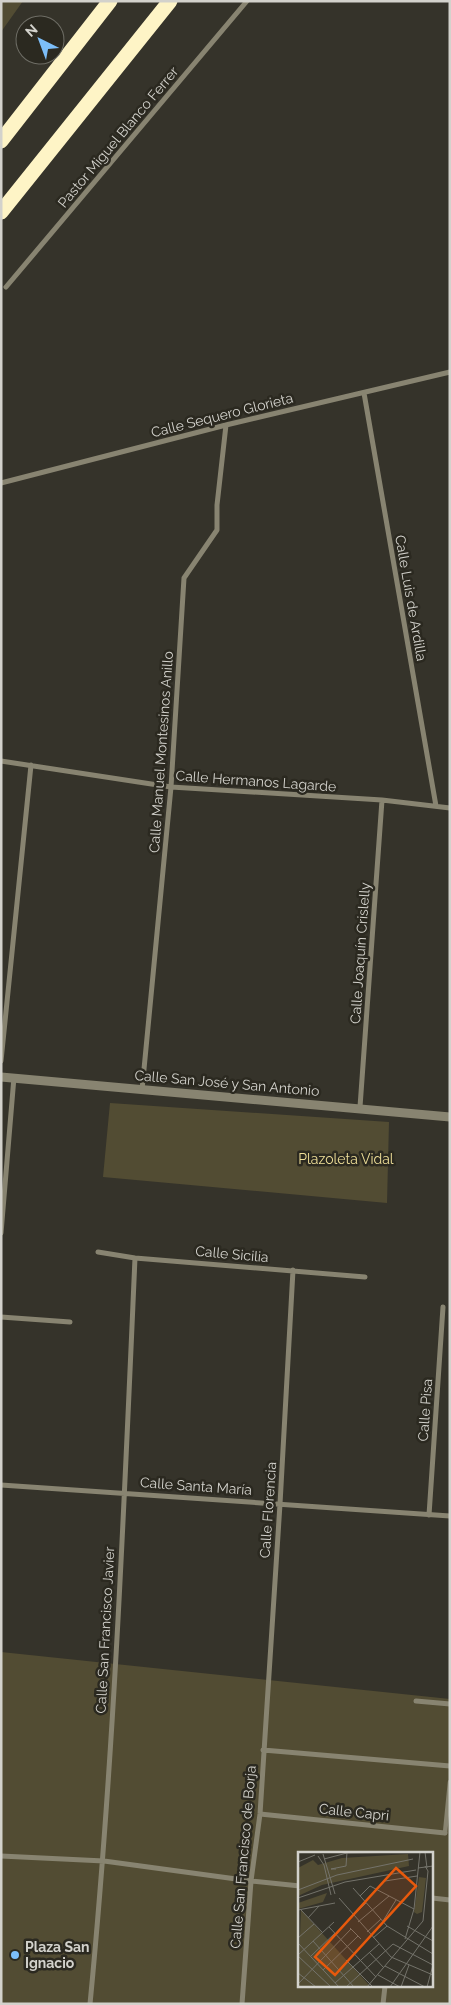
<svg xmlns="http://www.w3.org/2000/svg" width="451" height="2005" font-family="Raleway,sans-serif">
<rect width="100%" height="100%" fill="#35332a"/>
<!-- green -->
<path fill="#524c33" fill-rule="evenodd" d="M1 1H23L1 32Z
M110 1103 389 1122 387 1203 103 1177Z
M1 1652 450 1699V2004H1ZM300 1854H432V1986H300Z"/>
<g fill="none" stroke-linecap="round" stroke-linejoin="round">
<!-- pedestrian -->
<path stroke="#888471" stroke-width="4.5" d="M445 1833 450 1782"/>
<!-- minor -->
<path stroke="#888471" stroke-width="5" d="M6 287 247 1
M364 393 436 806
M1 483 226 425 450 372
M1 761 171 787 382 800 450 808
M1 1061 31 765
M142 1090 171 787 184 578 217 530V505L226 425
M360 1107 382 800
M1 1233 14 1077
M98 1252 135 1258 365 1277
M1 1317 70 1322
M1 1485 450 1516
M429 1515 443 1307
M416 1701 450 1704
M263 1750 450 1766
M260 1814 445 1833
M1 1856 104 1861 251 1881 300 1886
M432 1898 450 1900
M90 2004C114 1756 124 1507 135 1258
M242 2004 251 1881 260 1814 280 1504 293 1270
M383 2004 385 1986"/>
<!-- tertiary -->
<path stroke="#888471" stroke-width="9" d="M1 1077 450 1117"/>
<!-- motorway -->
<path stroke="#fef4c6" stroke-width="15" d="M1 141 110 1
M1 212 170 1"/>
</g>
<!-- markers -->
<circle fill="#7cbef9" stroke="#2b2920" stroke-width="2" cx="15" cy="1955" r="5"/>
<g text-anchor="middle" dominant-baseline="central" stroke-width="5" stroke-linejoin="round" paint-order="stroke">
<!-- street labels -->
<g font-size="14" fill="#d3d2cc" stroke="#2b2920">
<text transform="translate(118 137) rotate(-50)">Pastor Miguel Blanco Ferrer</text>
<text transform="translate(222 415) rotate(-14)">Calle Sequero Glorieta</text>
<text transform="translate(411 598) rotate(80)">Calle Luis de Ardilla</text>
<text transform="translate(161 752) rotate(-86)">Calle Manuel Montesinos Anillo</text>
<text transform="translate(256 781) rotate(4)">Calle Hermanos Lagarde</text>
<text transform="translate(360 953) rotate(-86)">Calle Joaquín Crislelly</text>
<text transform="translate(227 1083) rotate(5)">Calle San José y San Antonio</text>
<text transform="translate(232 1254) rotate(5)">Calle Sicilia</text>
<text transform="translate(425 1410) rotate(-86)">Calle Pisa</text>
<text transform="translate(196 1486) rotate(4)">Calle Santa María</text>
<text transform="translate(268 1510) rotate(-86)">Calle Florencia</text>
<text transform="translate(105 1630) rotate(-87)">Calle San Francisco Javier</text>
<text transform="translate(354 1812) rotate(6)">Calle Capri</text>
<text transform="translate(243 1857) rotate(-85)">Calle San Francisco de Borja</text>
</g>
<!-- park labels -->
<g font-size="14" fill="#eede98" stroke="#2b2920">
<text x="346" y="1159">Plazoleta Vidal</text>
</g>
<!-- poi labels -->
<g font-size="14" font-weight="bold" fill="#d3d2cc" stroke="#2b2920" text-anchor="start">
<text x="25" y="1947">Plaza San<tspan x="25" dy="16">Ignacio</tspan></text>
</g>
</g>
<!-- overview -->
<g transform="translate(298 1852)">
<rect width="135" height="135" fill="#35332a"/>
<path d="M110 2 111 14 24 33 0 44V16L15 8 20 13 44 6ZM121 25 128 26 124 60 119 62 116 60ZM29 41 25 50 0 57V51ZM3 58 71 133 69 135H0Z" fill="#524c33"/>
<path fill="none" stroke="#74736b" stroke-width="1" d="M127 0 129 16M25 2 37 42M20 4 26 13 33 43M26 7 49 1 118 0M0 10 17 3M120 16 135 14M38 17H33L48 14 49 0M87 29 119 24M55 36 89 74 135 102M0 38 39 23 115 7M62 44 72 34 116 57M0 46 47 30 118 18M41 46 93 105 135 123M0 58 37 51M3 58 24 80M55 64 68 51M10 66 21 54M85 69 98 48M60 70 91 44M109 74 135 89M31 75 78 125M52 76 63 87M69 80 83 67M0 86 16 72M75 86 89 74M107 87 116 57 122 0M15 89 56 135M0 91 41 135M71 100 86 116M0 103 36 70M0 104 33 135M13 104 37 81M48 108 75 135M87 114 127 135M25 118 60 84M0 121 18 135M80 123 102 135M37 131 81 92M0 132 53 77M48 135 95 92 135 113M69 135 125 69 130 19 127 14M92 135 135 74M103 135 111 113M129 135 135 113"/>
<path fill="#e8590c" fill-opacity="0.15" stroke="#e8590c" stroke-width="2.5" d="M98 16 118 34 37 123 17 105Z"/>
<rect width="135" height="135" fill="none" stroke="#d3d2cc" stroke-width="2.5"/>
</g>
<!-- border -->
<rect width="451" height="2005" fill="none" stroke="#d3d2cc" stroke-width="5"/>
<!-- north arrow -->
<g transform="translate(40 40) rotate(318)"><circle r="24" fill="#2b2920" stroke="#6e6d65"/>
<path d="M0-4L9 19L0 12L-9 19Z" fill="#7cbef9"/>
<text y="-8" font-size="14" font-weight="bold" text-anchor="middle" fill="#d3d2cc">N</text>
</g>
</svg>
